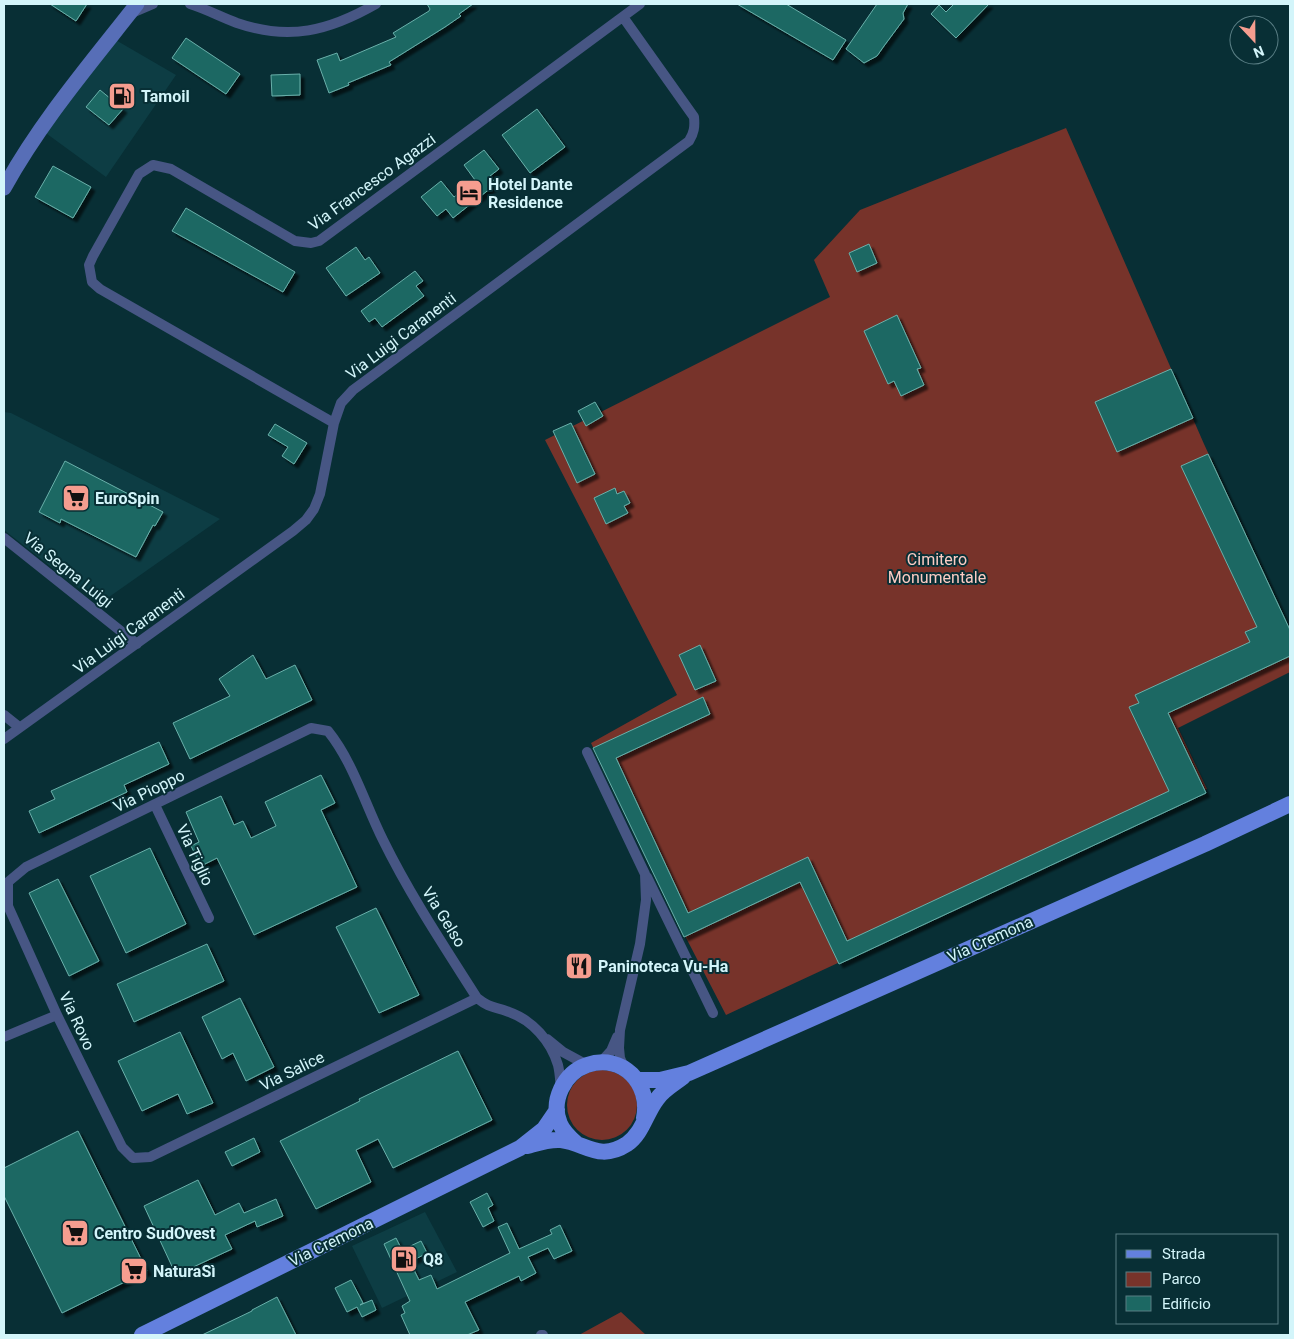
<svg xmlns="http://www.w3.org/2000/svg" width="1294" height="1339" font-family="Roboto,sans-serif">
<defs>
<filter id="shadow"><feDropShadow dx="4" dy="4" stdDeviation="1" flood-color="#0009"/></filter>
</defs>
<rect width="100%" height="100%" fill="#082f35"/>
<!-- built -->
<path fill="#0d3d44" d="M114 39 176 75 106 177 43 131Z
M4 412 11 413 220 519 99 604 4 530Z
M425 1212 457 1272 382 1308 352 1246Z"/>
<!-- green -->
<path fill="#77332a" d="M1066 128 1204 444 1290 630V672L1178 728 1207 789 847 948 840 962 726 1015 682 930 591 743 677 695 545 440 830 297 814 260 860 210Z
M567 1105a35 35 0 1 1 70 0a35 35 0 1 1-70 0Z
M621 1312 646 1335H579Z"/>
<!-- building -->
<path fill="#1c6863" stroke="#69b0aa" filter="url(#shadow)" d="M50 4H87L76 21Z
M427 4H473L459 14 461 16 445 27 389 62 391 65 348 83 349 85 329 93 317 60 337 53 340 61 396 37 393 33 429 11 430 9Z
M737 4H786L846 40 833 60Z
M877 4H908L903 13 904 19 884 46 877 56 864 63 846 49Z
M954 4H989L956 38 931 14 939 5 946 12Z
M186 38 240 74 226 94 172 58Z
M300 74V95L272 96 271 75Z
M100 90 123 109 109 125 86 107Z
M537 109 565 147 530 173 502 135Z
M484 150 499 169 490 176 496 184 453 218 446 209 437 216 421 197 441 181 454 197 475 180 464 165Z
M53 166 91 187 73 218 35 197Z
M186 208 295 272 283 292 172 231Z
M869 244 877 263 857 272 849 253Z
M356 247 365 260 369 257 380 273 346 296 326 268Z
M415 271 423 281 416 286 424 296 382 327 375 318 369 322 361 311Z
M897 315 921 368 917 369 924 385 901 396 894 381 888 384 864 331Z
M1171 369 1193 418 1117 452 1095 402Z
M595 402 603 416 586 426 578 411Z
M571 423 595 474 577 483 553 431Z
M275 424 307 443 294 464 282 456 288 447 268 435Z
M1208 454 1290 630V656L1168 713 1206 793 839 964 800 882 684 937 593 748 703 697 710 714 616 758 688 913 808 857 847 941 1169 791 1129 707 1139 703 1135 695 1250 642 1245 632 1257 627 1181 466Z
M65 461 163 512 155 526 153 525 136 557 61 519 60 523 39 512Z
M615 488 617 494 624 491 630 503 624 506 628 513 606 524 594 498Z
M700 645 716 681 695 690 679 655Z
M253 655 266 679 295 665 312 700 190 759 173 723 230 696 219 679Z
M159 742 169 764 124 785 127 792 39 833 29 811 55 799 51 791Z
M321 775 335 803 321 810 357 887 254 935 217 858 201 866 191 846 199 842 186 812 221 796 234 825 243 821 251 838 276 826 265 802Z
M150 848 186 924 126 953 90 876Z
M58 879 99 961 69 976 29 893Z
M376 908 419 995 379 1013 336 927Z
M207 944 224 981 134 1022 117 984Z
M240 998 274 1067 246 1081 233 1053 222 1059 202 1017Z
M180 1032 213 1103 187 1114 178 1094 142 1111 118 1061Z
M458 1051 492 1120 393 1168 378 1139 356 1150 371 1182 316 1209 280 1141 360 1101 359 1099Z
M78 1131 147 1271 62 1313 4 1196V1168Z
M254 1138 260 1152 232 1166 225 1152Z
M198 1180 215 1215 239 1203 244 1213 276 1199 283 1216 257 1227 255 1221 225 1235 232 1249 176 1275 144 1206Z
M487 1193 493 1205 488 1208 494 1221 483 1227 470 1202Z
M507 1223 519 1249 552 1234 550 1230 560 1225 572 1251 554 1259 548 1248 528 1257 536 1273 521 1281 519 1276 465 1302 479 1330 467 1335H410L401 1315 405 1313 402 1306 410 1301 384 1244 396 1238 402 1250 421 1241 427 1253 410 1262 419 1280 431 1275 437 1289 510 1253 498 1227Z
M351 1280 363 1303 360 1305 372 1300 376 1310 362 1317 357 1307 347 1312 335 1288Z
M277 1297 296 1335H202L252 1311V1310Z"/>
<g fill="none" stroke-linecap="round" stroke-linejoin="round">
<!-- minor -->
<path stroke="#475684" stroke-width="10" d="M190 4C206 9 221 17 237 23 289 41 329 31 376 4
M132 13 153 4
M334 423 100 289 92 282 89 265 93 256 139 174 153 165 171 169 295 241 311 243 319 241 640 4
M4 538 137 644
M4 715 19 727
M4 739 293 531 306 520 314 509 320 494 334 423 341 403 353 390 689 141C694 133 695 127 694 117L623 17
M587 752 645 874 646 900 640 944 620 1030 619 1048 620 1058 625 1069
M155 805 209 918
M647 877 713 1013
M477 998 150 1157 133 1158 122 1147 57 1015 8 906V882L26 867 311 728 328 731C353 762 365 804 383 840 410 895 444 946 477 998 491 1009 494 1006 509 1012 532 1020 551 1041 558 1065 560 1073 560 1081 561 1089
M4 1037 57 1015
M547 1039 563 1052 587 1065
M600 1063 611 1051 617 1037
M541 1335H543"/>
<!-- secondary -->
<path stroke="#576eb7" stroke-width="15" d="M4 188C41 121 90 64 137 4"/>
<!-- primary -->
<path stroke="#6380de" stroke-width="16" d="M637 1080H660L689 1073 1205 844 1290 804
M577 1144C570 1138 564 1133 560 1124 550 1101 564 1073 587 1065 623 1053 651 1084 644 1118
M527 1146C538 1143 549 1139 561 1140 586 1143 599 1162 627 1144 642 1134 646 1113 657 1099 663 1090 674 1084 683 1077
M142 1335 520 1148 544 1129 557 1110"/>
</g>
<!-- icons -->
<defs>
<g id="fuel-square" transform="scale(1.4375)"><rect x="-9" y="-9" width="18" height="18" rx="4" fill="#f59d8f" stroke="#082f35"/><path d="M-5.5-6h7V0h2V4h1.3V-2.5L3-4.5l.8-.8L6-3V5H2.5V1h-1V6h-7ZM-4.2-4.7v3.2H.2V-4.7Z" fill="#111"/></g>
<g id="hotel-square" transform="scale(1.4375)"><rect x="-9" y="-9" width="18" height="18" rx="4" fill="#f59d8f" stroke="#082f35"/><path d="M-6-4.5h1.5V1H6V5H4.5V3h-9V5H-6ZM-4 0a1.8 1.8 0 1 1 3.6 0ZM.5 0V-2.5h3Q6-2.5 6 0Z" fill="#111"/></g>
<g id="supermarket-square" transform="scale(1.4375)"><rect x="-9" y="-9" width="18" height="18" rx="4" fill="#f59d8f" stroke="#082f35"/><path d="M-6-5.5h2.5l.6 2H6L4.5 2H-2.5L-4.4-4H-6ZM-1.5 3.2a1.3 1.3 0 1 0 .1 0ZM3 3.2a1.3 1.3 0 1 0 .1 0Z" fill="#111"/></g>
<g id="restaurant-square" transform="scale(1.4375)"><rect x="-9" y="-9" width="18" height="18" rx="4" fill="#f59d8f" stroke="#082f35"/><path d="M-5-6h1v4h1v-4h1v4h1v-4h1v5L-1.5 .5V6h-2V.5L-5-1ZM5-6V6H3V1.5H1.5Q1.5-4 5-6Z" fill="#111"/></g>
</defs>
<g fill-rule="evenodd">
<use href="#fuel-square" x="122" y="96"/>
<use href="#hotel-square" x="469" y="193"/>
<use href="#supermarket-square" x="76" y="498"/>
<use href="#restaurant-square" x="579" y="966"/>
<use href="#supermarket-square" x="75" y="1233"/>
<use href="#fuel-square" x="404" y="1259"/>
<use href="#supermarket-square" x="134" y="1271"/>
</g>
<g text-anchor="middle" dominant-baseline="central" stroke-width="4" stroke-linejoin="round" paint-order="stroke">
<!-- poi labels -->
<g font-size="16" font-weight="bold" fill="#d3f5fa" stroke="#082f35" text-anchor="start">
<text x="141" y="96">Tamoil</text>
<text x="488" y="184">Hotel Dante<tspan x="488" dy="18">Residence</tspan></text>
<text x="95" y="498">EuroSpin</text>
<text x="598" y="966">Paninoteca Vu-Ha</text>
<text x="94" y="1233">Centro SudOvest</text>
<text x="423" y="1259">Q8</text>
<text x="153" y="1271">NaturaSì</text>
</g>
<!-- street labels -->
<g font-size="16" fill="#d3f5fa" stroke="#082f35">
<text transform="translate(372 182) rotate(-36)">Via Francesco Agazzi</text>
<text transform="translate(401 336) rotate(-37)">Via Luigi Caranenti</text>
<text transform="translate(68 570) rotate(39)">Via Segna Luigi</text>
<text transform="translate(129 631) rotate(-36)">Via Luigi Caranenti</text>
<text transform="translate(149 791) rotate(-26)">Via Pioppo</text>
<text transform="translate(195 855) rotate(65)">Via Tiglio</text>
<text transform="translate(444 917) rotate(58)">Via Gelso</text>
<text transform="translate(990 939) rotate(-24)">Via Cremona</text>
<text transform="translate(77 1021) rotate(65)">Via Rovo</text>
<text transform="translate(292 1071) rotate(-26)">Via Salice</text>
<text transform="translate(331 1242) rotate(-26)">Via Cremona</text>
</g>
<!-- park labels -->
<g font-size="16" fill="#fdccc4" stroke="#082f35">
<text x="937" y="559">Cimitero<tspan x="937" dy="18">Monumentale</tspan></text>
</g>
</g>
<!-- border -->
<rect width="1294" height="1339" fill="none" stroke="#d3f5fa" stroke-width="10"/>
<!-- legend -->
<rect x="1116" y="1234" width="162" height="90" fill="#082f35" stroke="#597e84"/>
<rect x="1126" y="1250" width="25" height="8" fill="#6380de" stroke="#597e84"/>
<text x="1162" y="1259" font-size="15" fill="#d3f5fa">Strada</text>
<rect x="1126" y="1272" width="25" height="15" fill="#77332a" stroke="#597e84"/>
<text x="1162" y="1284" font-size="15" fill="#d3f5fa">Parco</text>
<rect x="1126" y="1296" width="25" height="15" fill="#1c6863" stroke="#597e84"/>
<text x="1162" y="1309" font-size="15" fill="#d3f5fa">Edificio</text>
<!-- north arrow -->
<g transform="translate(1254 40) rotate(158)"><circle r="24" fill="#082f35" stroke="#597e84"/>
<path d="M0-4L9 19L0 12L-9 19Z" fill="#f59d8f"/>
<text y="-8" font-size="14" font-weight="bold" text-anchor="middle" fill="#d3f5fa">N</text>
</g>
</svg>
